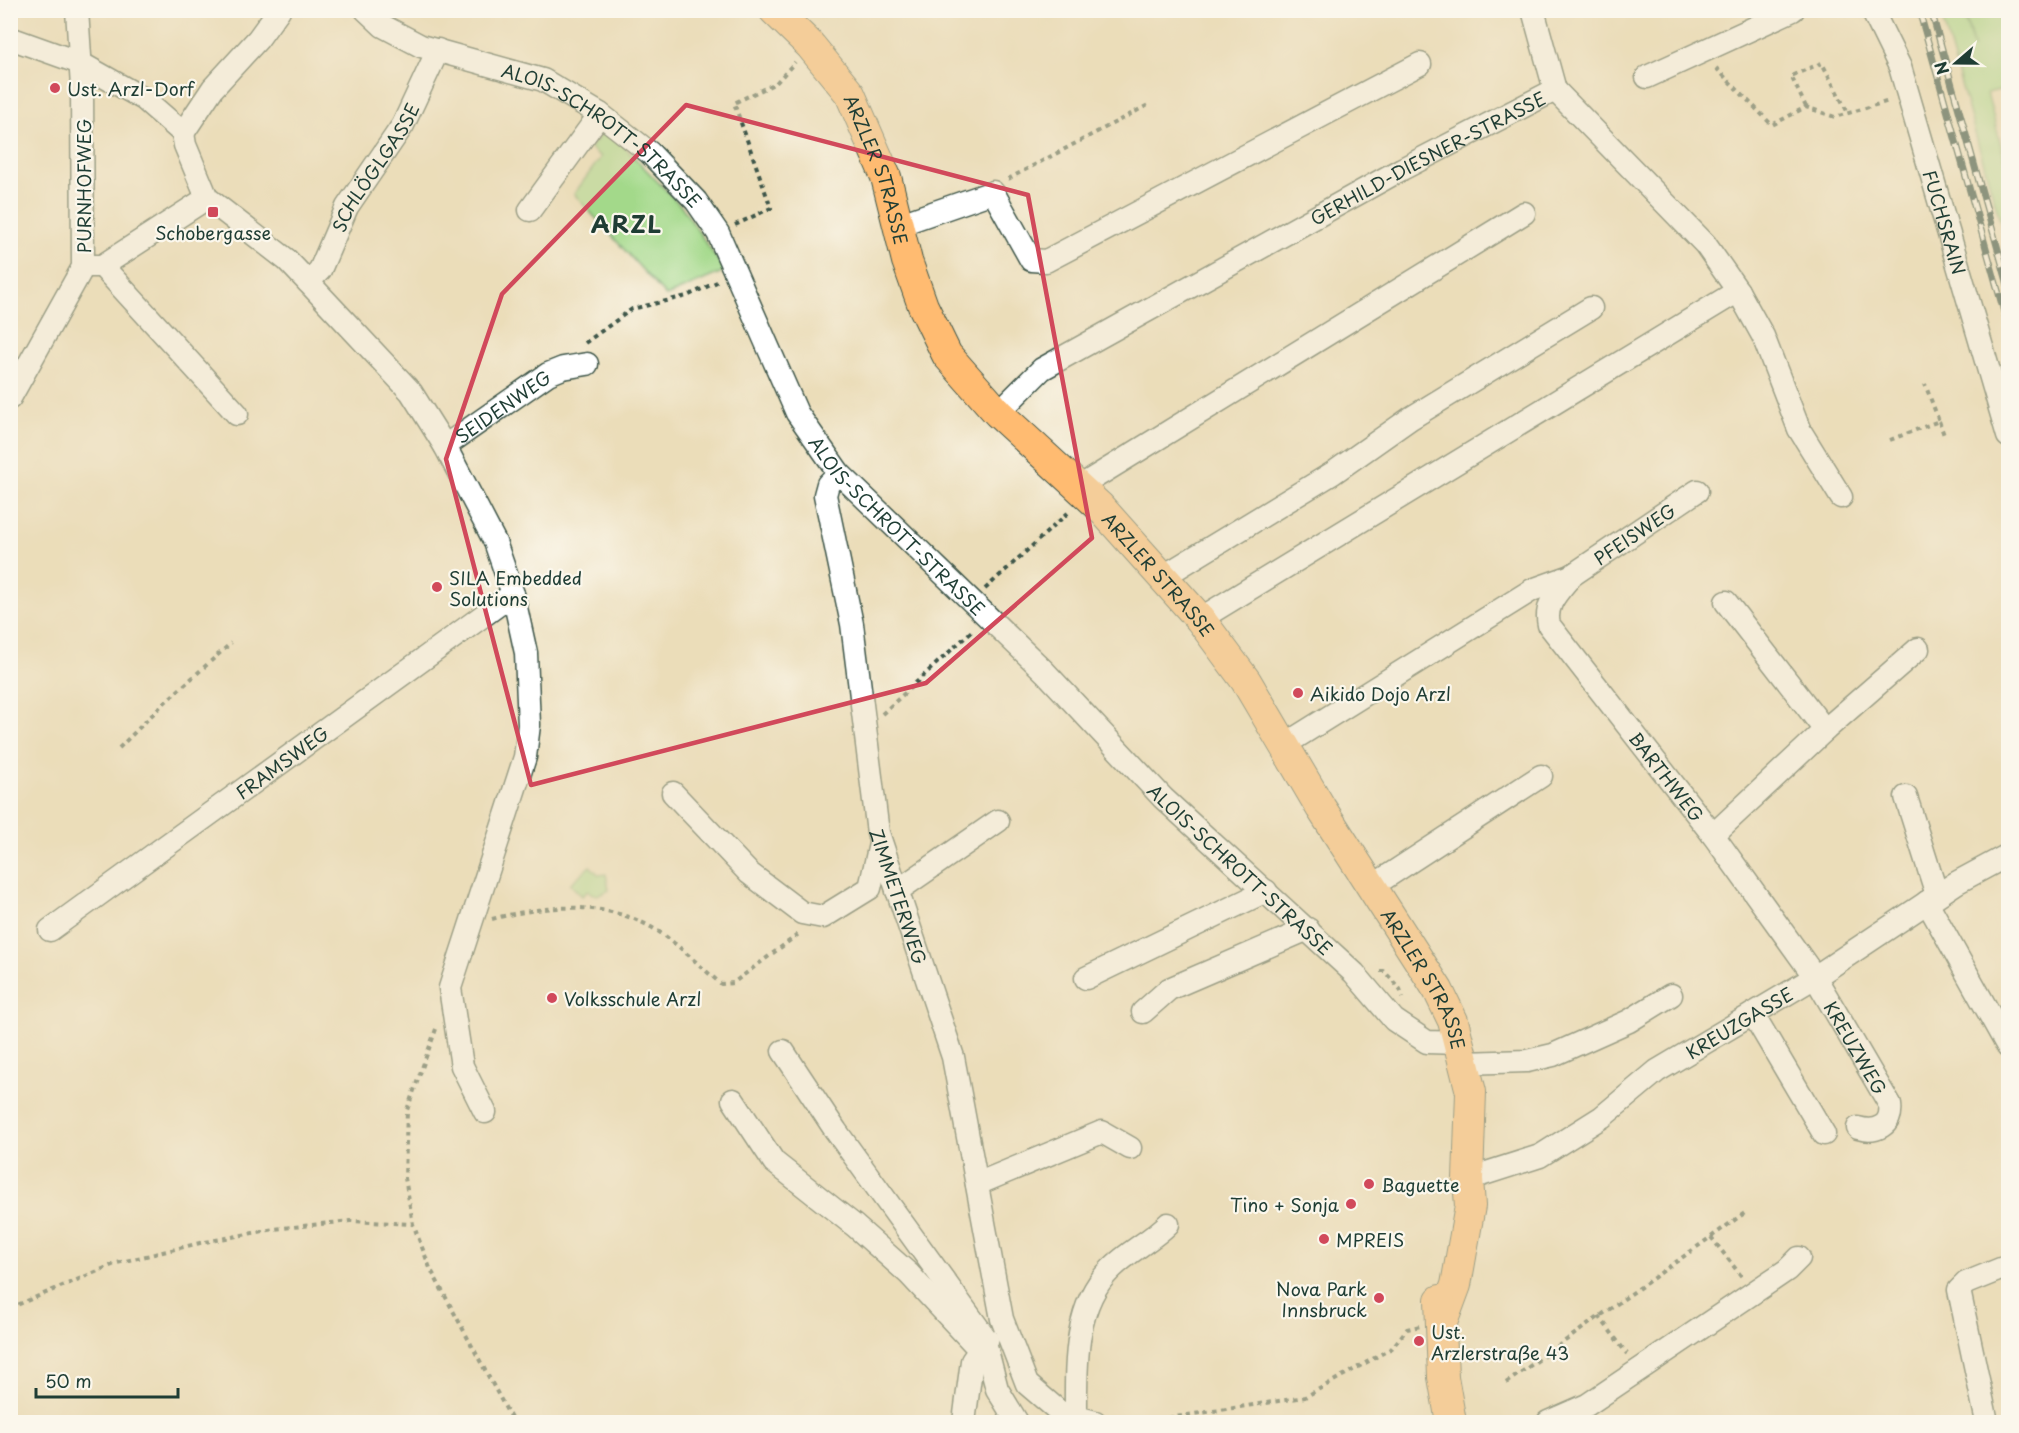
<svg xmlns="http://www.w3.org/2000/svg" width="2019" height="1433" font-family="'Playpen Sans',sans-serif">
<rect width="100%" height="100%" fill="#fbf7ec"/>
<filter id="ink" filterUnits="userSpaceOnUse"><feTurbulence type="fractalNoise" baseFrequency=".0167" numOctaves="2"/><feDisplacementMap in="SourceGraphic" scale="12" xChannelSelector="R" yChannelSelector="G"/><feConvolveMatrix kernelMatrix="1 2 1 2 8 2 1 2 1" color-interpolation-filters="sRGB"/></filter>
<filter id="wash" filterUnits="userSpaceOnUse"><feTurbulence type="fractalNoise" baseFrequency=".008" numOctaves="4" result="noise"/><feDisplacementMap in="SourceGraphic" scale="24" xChannelSelector="R" yChannelSelector="G"/><feGaussianBlur stdDeviation="1.35" result="paint"/><feColorMatrix in="noise" values="0 0 0 0 0 0 0 0 0 0 0 0 0 0 0 0 0 1.4 0 .05"/><feComposite in="paint" operator="in"/></filter>
<g filter="url(#wash)">
<rect width="100%" height="100%" fill="#ebddb9"/>
<!-- green -->
<path fill="#a3d98a" stroke="#618b5f" stroke-width="1.5" d="M1940 11H1963L1974 49 1964 11H1997L2008 15V64L2002 73 2004 89 1987 93 2008 172V248Z
M606 128 682 207 725 271 666 296 574 194 601 157 590 148Z
M590 866 599 875 606 874 609 890C600 895 596 897 588 891L582 896 570 884Z"/>
</g>
<g filter="url(#ink)">
<g fill="none" stroke-linecap="round" stroke-linejoin="round">
<!-- minor casing -->
<g stroke="#3e5548" stroke-width="25">
<g id="minor">
<path id="s1" d="M366 10 383 26 421 46 543 80 600 114 650 153 696 201 718 233 797 413 839 473 1045 672 1163 798 1354 973 1394 1020 1427 1042 1459 1043"/>
<path d="M1533 10 1555 90"/>
<path id="s2" d="M1872 10 1900 67 2008 436"/>
<path d="M10 38 80 63 144 99 183 133 185 145 207 198 287 260 308 282 411 392 445 446 495 542 513 594 526 653 529 725 525 757 450 988 462 1066 485 1112"/>
<path d="M1647 77 1793 10"/>
<path d="M183 133 213 88 258 39 279 10"/>
<path d="M530 210 600 114"/>
<path d="M898 225 993 192 1031 260 1046 261 1420 64"/>
<path d="M88 266H102L207 198"/>
<path d="M102 266 237 414"/>
<path id="s3" d="M308 282 320 270 347 207 403 125 438 50"/>
<path d="M10 398 83 267 82 87 77 10"/>
<path id="s4" d="M998 413 1042 369 1402 169 1555 90 1705 244 1738 291 1763 336 1799 429 1841 497"/>
<path id="s5" d="M445 446 548 374 563 368 587 364"/>
<path id="s6" d="M839 473 828 484 825 495 852 624 878 833 953 1057 1002 1319 1027 1384 1061 1413 1095 1422"/>
<path d="M1079 487 1524 213"/>
<path d="M1164 576 1333 473 1411 418 1591 308"/>
<path id="s7" d="M1571 576C1558 592 1544 604 1549 625L1713 835 1815 977 1890 1105C1893 1126 1875 1133 1858 1128"/>
<path d="M1726 602 1825 730"/>
<path d="M1200 619 1738 291"/>
<path id="s8" d="M1284 745 1532 590 1571 576 1697 491"/>
<path d="M673 793 749 873 802 913 823 917 870 888 880 844"/>
<path d="M1906 797 1937 895"/>
<path d="M1713 835 1825 730 1918 649"/>
<path d="M1371 887 1541 776"/>
<path d="M897 891 998 821"/>
<path d="M1927 902 2008 1047"/>
<path id="s9" d="M50 930 513 594"/>
<path d="M1086 978 1266 891"/>
<path d="M1143 1012 1169 989 1308 929"/>
<path d="M1753 1014 1824 1134"/>
<path d="M783 1051 836 1131 987 1340"/>
<path d="M1465 1063 1527 1061 1553 1055 1629 1021 1671 995"/>
<path d="M733 1100 774 1162 855 1226 909 1274 980 1350"/>
<path id="s10" d="M1468 1179 1540 1156 1602 1117 1657 1071 1815 977 1956 883 2008 855"/>
<path d="M977 1184 1102 1132 1130 1148"/>
<path d="M985 1343 997 1389 1017 1422"/>
<path d="M1076 1417C1076 1368 1073 1305 1111 1269 1129 1251 1151 1241 1168 1224"/>
<path d="M964 1422 972 1361 987 1340"/>
<path d="M1548 1422 1587 1405 1787 1270 1799 1258"/>
<path d="M1987 1422 1959 1290 1966 1283 2008 1266"/>
</g>
</g>
<!-- major casing -->
<g stroke="#3e5548" stroke-width="32">
<g id="major">
<path id="s11" d="M774 10 810 45 850 94 886 177 907 261 923 306 947 355 998 413 1099 506 1200 619 1246 681 1321 808 1438 990 1453 1021 1471 1092 1468 1179 1470 1206 1456 1285 1443 1320"/>
<path d="M1440 1300 1443 1377 1451 1422"/>
</g>
</g>
<!-- path -->
<path stroke="#3e5548" stroke-width="4" stroke-dasharray="4.5 4.5" stroke-linecap="butt" d="M1621 10V12
M2007 10 2008 11
M1716 68 1772 125 1806 107 1835 117 1889 101
M1806 107 1791 76 1822 63 1848 113
M1008 179 1148 105
M735 225 771 208 734 103 776 83 795 62
M585 343 632 309 687 296 717 282
M1939 421 1944 435
M1890 440 1939 421 1925 384
M985 589 1070 511
M882 714 974 629
M119 748 163 704 231 643
M492 919C549 904 614 899 665 936 684 950 702 968 721 984L733 983 800 933
M1380 971H1384L1400 989 1403 998
M436 1029 407 1110 405 1178 413 1224 430 1268 513 1422
M1711 1237 1742 1277
M10 1308 117 1263 200 1243 274 1229 350 1221 413 1224
M1599 1316 1627 1354
M1506 1383 1746 1212
M1142 1422 1305 1397 1392 1348 1407 1329 1420 1326"/>
<!-- minor -->
<use href="#minor" stroke="#fff" stroke-width="22"/>
<!-- major -->
<use href="#major" stroke="#ffbb71" stroke-width="30"/>
<!-- rail casing -->
<g stroke="#1f3d34" stroke-width="7">
<path id="rail" d="M1919 10 2008 326
M1931 10 2008 285"/>
</g>
<!-- rail -->
<use href="#rail" stroke="#fbf7ec" stroke-width="4.5" stroke-dasharray="14" stroke-linecap="butt"/>
</g>
</g>
<!-- marked area -->
<path d="M0 0H2019V1433H0ZM686 105 1028 195 1092 538 926 683 531 785 446 459 502 294Z" fill="#ebddb9" fill-opacity=".55" fill-rule="evenodd"/>
<path fill="none" stroke="#d1495b" stroke-width="4.5" stroke-linejoin="round" d="M686 105 1028 195 1092 538 926 683 531 785 446 459 502 294Z"/>
<!-- markers -->
<g fill="#d1495b" stroke="#fbf7ec" stroke-width="2">
<circle cx="55" cy="88" r="6"/>
<rect x="207" y="206" width="12" height="12" rx="3"/>
<circle cx="437" cy="587" r="6"/>
<circle cx="1298" cy="693" r="6"/>
<circle cx="552" cy="998" r="6"/>
<circle cx="1369" cy="1184" r="6"/>
<circle cx="1351" cy="1204" r="6"/>
<circle cx="1324" cy="1239" r="6"/>
<circle cx="1379" cy="1298" r="6"/>
<circle cx="1419" cy="1341" r="6"/>
</g>
<g text-anchor="middle" dominant-baseline="central" stroke-width="4.5" stroke-linejoin="round" paint-order="stroke">
<!-- poi labels -->
<g font-size="18" fill="#1f3d34" stroke="#fbf7ec" text-anchor="start">
<text x="67" y="88">Ust. Arzl-Dorf</text>
<text x="213" y="232" text-anchor="middle">Schobergasse</text>
<text x="449" y="577">SILA Embedded<tspan x="449" dy="21">Solutions</tspan></text>
<text x="1310" y="693">Aikido Dojo Arzl</text>
<text x="564" y="998">Volksschule Arzl</text>
<text x="1381" y="1184">Baguette</text>
<text x="1339" y="1204" text-anchor="end">Tino + Sonja</text>
<text x="1336" y="1239">MPREIS</text>
<text x="1367" y="1288" text-anchor="end">Nova Park<tspan x="1367" dy="21">Innsbruck</tspan></text>
<text x="1431" y="1331">Ust.<tspan x="1431" dy="21">Arzlerstraße 43</tspan></text>
</g>
<!-- street labels -->
<g font-size="18" fill="#1f3d34" stroke="#fbf7ec">
<text stroke="none"><textPath href="#s1" startOffset="272">ALOIS-SCHROTT-STRASSE</textPath></text>
<text stroke="none"><textPath href="#s4" startOffset="502">GERHILD-DIESNER-STRASSE</textPath></text>
<text stroke="none"><textPath href="#s3" startOffset="134">SCHLÖGLGASSE</textPath></text>
<text stroke="none"><textPath href="#s11" startOffset="194">ARZLER STRASSE</textPath></text>
<text transform="translate(83 186) rotate(-90)">PURNHOFWEG</text>
<text stroke="none"><textPath href="#s2" startOffset="225">FUCHSRAIN</textPath></text>
<text stroke="none"><textPath href="#s5" startOffset="70">SEIDENWEG</textPath></text>
<text stroke="none"><textPath href="#s1" startOffset="776">ALOIS-SCHROTT-STRASSE</textPath></text>
<text stroke="none"><textPath href="#s8" startOffset="410">PFEISWEG</textPath></text>
<text stroke="none"><textPath href="#s11" startOffset="698">ARZLER STRASSE</textPath></text>
<text stroke="none"><textPath href="#s9" startOffset="286">FRAMSWEG</textPath></text>
<text stroke="none"><textPath href="#s7" startOffset="248">BARTHWEG</textPath></text>
<text stroke="none"><textPath href="#s1" startOffset="1262">ALOIS-SCHROTT-STRASSE</textPath></text>
<text stroke="none"><textPath href="#s6" startOffset="436">ZIMMETERWEG</textPath></text>
<text stroke="none"><textPath href="#s11" startOffset="1184">ARZLER STRASSE</textPath></text>
<text stroke="none"><textPath href="#s10" startOffset="316">KREUZGASSE</textPath></text>
<text stroke="none"><textPath href="#s7" startOffset="579">KREUZWEG</textPath></text>
</g>
<!-- district labels -->
<g font-size="24" font-weight="bold" letter-spacing="1.5" fill="#1f3d34" stroke="#fbf7ec">
<text x="627" y="223">ARZL</text>
</g>
</g>
<!-- margin -->
<rect width="2019" height="1433" fill="none" stroke="#fbf7ec" stroke-width="36"/>
<!-- north arrow -->
<g transform="translate(1956 63) rotate(250)" stroke="#fbf7ec" stroke-width="4.5" paint-order="stroke">
<path d="M0-4.5L10 22L0 15L-10 22Z" fill="#1f3d34"/>
<text y="-9" font-size="16" font-weight="bold" text-anchor="middle" fill="#1f3d34">N</text>
</g>
<!-- scale -->
<path d="M36 1388v9h142v-9" fill="none" stroke="#1f3d34" stroke-width="3"/>
<text x="45" y="1388" font-size="18" fill="#1f3d34" stroke="#fbf7ec" stroke-width="4.5" paint-order="stroke">50 m</text>
</svg>
